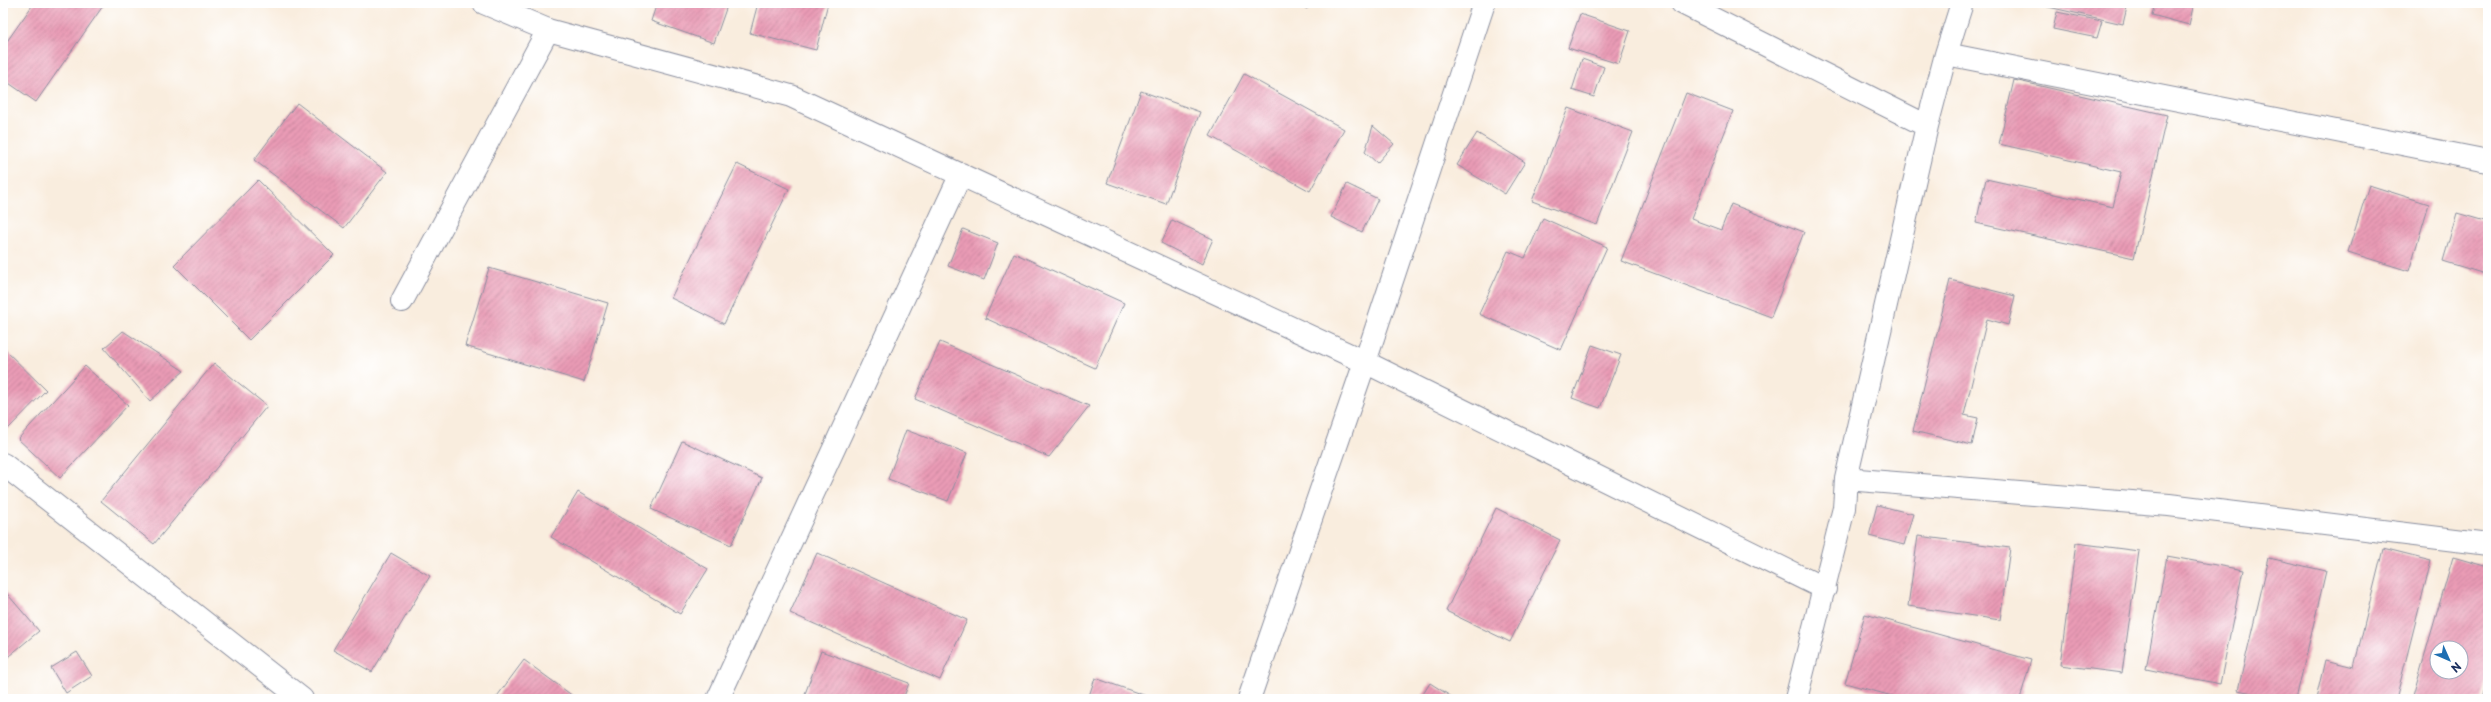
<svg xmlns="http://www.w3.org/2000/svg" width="2491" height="702" font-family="'Playpen Sans',sans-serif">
<defs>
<pattern id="building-hatch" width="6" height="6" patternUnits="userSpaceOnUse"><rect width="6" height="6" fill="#ea9bb5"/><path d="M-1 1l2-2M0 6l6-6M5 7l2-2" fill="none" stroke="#bd7f96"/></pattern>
</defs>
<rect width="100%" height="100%" fill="#fff"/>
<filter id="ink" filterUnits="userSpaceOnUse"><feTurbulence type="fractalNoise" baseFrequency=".025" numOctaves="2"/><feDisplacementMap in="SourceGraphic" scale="8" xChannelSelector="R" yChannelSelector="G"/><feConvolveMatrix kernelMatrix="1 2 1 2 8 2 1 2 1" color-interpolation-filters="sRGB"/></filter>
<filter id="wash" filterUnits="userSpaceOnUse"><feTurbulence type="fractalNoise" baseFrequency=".012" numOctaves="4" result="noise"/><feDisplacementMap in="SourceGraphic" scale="16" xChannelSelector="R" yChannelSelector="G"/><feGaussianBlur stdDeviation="0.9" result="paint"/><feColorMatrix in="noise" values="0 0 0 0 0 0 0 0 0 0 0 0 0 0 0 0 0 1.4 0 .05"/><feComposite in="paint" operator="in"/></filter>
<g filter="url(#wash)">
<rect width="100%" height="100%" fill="#f9edde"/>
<g id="blocks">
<!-- building -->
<path fill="url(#building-hatch)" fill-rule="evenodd" d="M34 3H105L36 102 3 79V47Z
M657 3H728L714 43 651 21Z
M758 3H828L816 50 750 33Z
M1295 3H1310L1307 9Z
M2031 3H2128L2123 24Z
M2155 3H2194L2189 25 2152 15Z
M2057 12 2102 21 2097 38 2053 29Z
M1580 14 1630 31 1619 64 1568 48Z
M1582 59 1604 67 1594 97 1572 90Z
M1244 74 1344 129 1310 191 1210 136Z
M2014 80 2167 115 2134 258 1976 223 1986 179 2113 207 2121 172 1999 144Z
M1141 91 1200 112 1166 204 1107 183Z
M1686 93 1733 111 1691 219 1721 230 1731 204 1804 232 1771 317 1621 261Z
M297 103 387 172 344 228 254 160Z
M1568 108 1633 132 1597 225 1532 201Z
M1373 126 1394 144 1377 163 1365 152Z
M1477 133 1525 162 1505 194 1457 165Z
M737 164 789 189 724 324 671 298Z
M258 180 334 255 249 340 174 265Z
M1347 184 1378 199 1362 232 1331 217Z
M2369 185 2429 204 2409 271 2348 252Z
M2457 213 2488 222V275L2443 261Z
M1543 218 1607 247 1561 350 1479 314 1508 251 1525 258Z
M1172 220 1213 239 1202 264 1161 243Z
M963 229 998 243 984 280 948 266Z
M1014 253 1124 303 1095 368 985 318Z
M489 268 608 303 584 382 465 346Z
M1950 280 2015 296 2008 325 1987 319 1964 415 1978 418 1972 445 1913 431Z
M123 331 184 371 150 401 104 348Z
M940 342 1089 406 1049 457 915 399Z
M1592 345 1621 355 1600 408 1572 398Z
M3 348 46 390 8 429 3 424Z
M214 363 267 406 154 544 101 501Z
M85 366 128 405 60 478 18 439Z
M906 430 967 453 948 501 888 479Z
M682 441 762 478 731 545 651 509Z
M578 492 708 569 680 614 551 537Z
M1877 505 1913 514 1904 545 1869 536Z
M1496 508 1560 540 1510 642 1446 611Z
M1918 536 2010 548 2000 620 1908 606Z
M2076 543 2139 551 2122 673 2060 665Z
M2383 549 2431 561 2396 699H2316L2325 660 2354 667Z
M391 553 430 576 372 672 333 650Z
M817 553 967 620 940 680 790 613Z
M2167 556 2243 570 2220 684 2146 669Z
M2453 557 2488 567V678L2482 699H2412ZM2437 648H2461V672H2437Z
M2269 558 2326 571 2296 699H2280L2238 690Z
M3 589 39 631 3 661Z
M1865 614 2031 660 2020 699H1903L1845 683Z
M821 651 909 683 903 699H803Z
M77 652 92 676 66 693 51 668Z
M524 660 577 699H495Z
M1095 678 1155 699H1088Z
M1430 683 1455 699H1420Z"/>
</g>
</g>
<g filter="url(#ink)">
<use href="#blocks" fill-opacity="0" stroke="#8a8e9e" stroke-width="1"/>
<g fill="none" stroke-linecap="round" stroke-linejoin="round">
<!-- minor casing -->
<g stroke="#8a8e9e" stroke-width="24">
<path id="minor" d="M484 3 548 30 791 96 1365 362 1825 589
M1682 3 1927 126
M1946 54 2488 161
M402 301 548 30
M3 464 302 699
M1846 479 2169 505 2488 544
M718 699 961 174
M1249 699 1365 362 1484 3
M1796 699 1844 508 1846 479 1927 126 1946 54 1962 3"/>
</g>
<!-- minor -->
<use href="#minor" stroke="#fff" stroke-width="22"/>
</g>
</g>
<!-- margin -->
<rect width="2491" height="702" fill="none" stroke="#fff" stroke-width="16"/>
<!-- north arrow -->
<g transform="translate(2449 660) rotate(135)"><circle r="19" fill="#ffffff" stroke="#a4acbf"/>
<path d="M0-3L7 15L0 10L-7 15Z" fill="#1f6fb2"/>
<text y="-6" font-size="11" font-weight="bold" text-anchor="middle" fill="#1b2f5e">N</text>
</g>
</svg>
